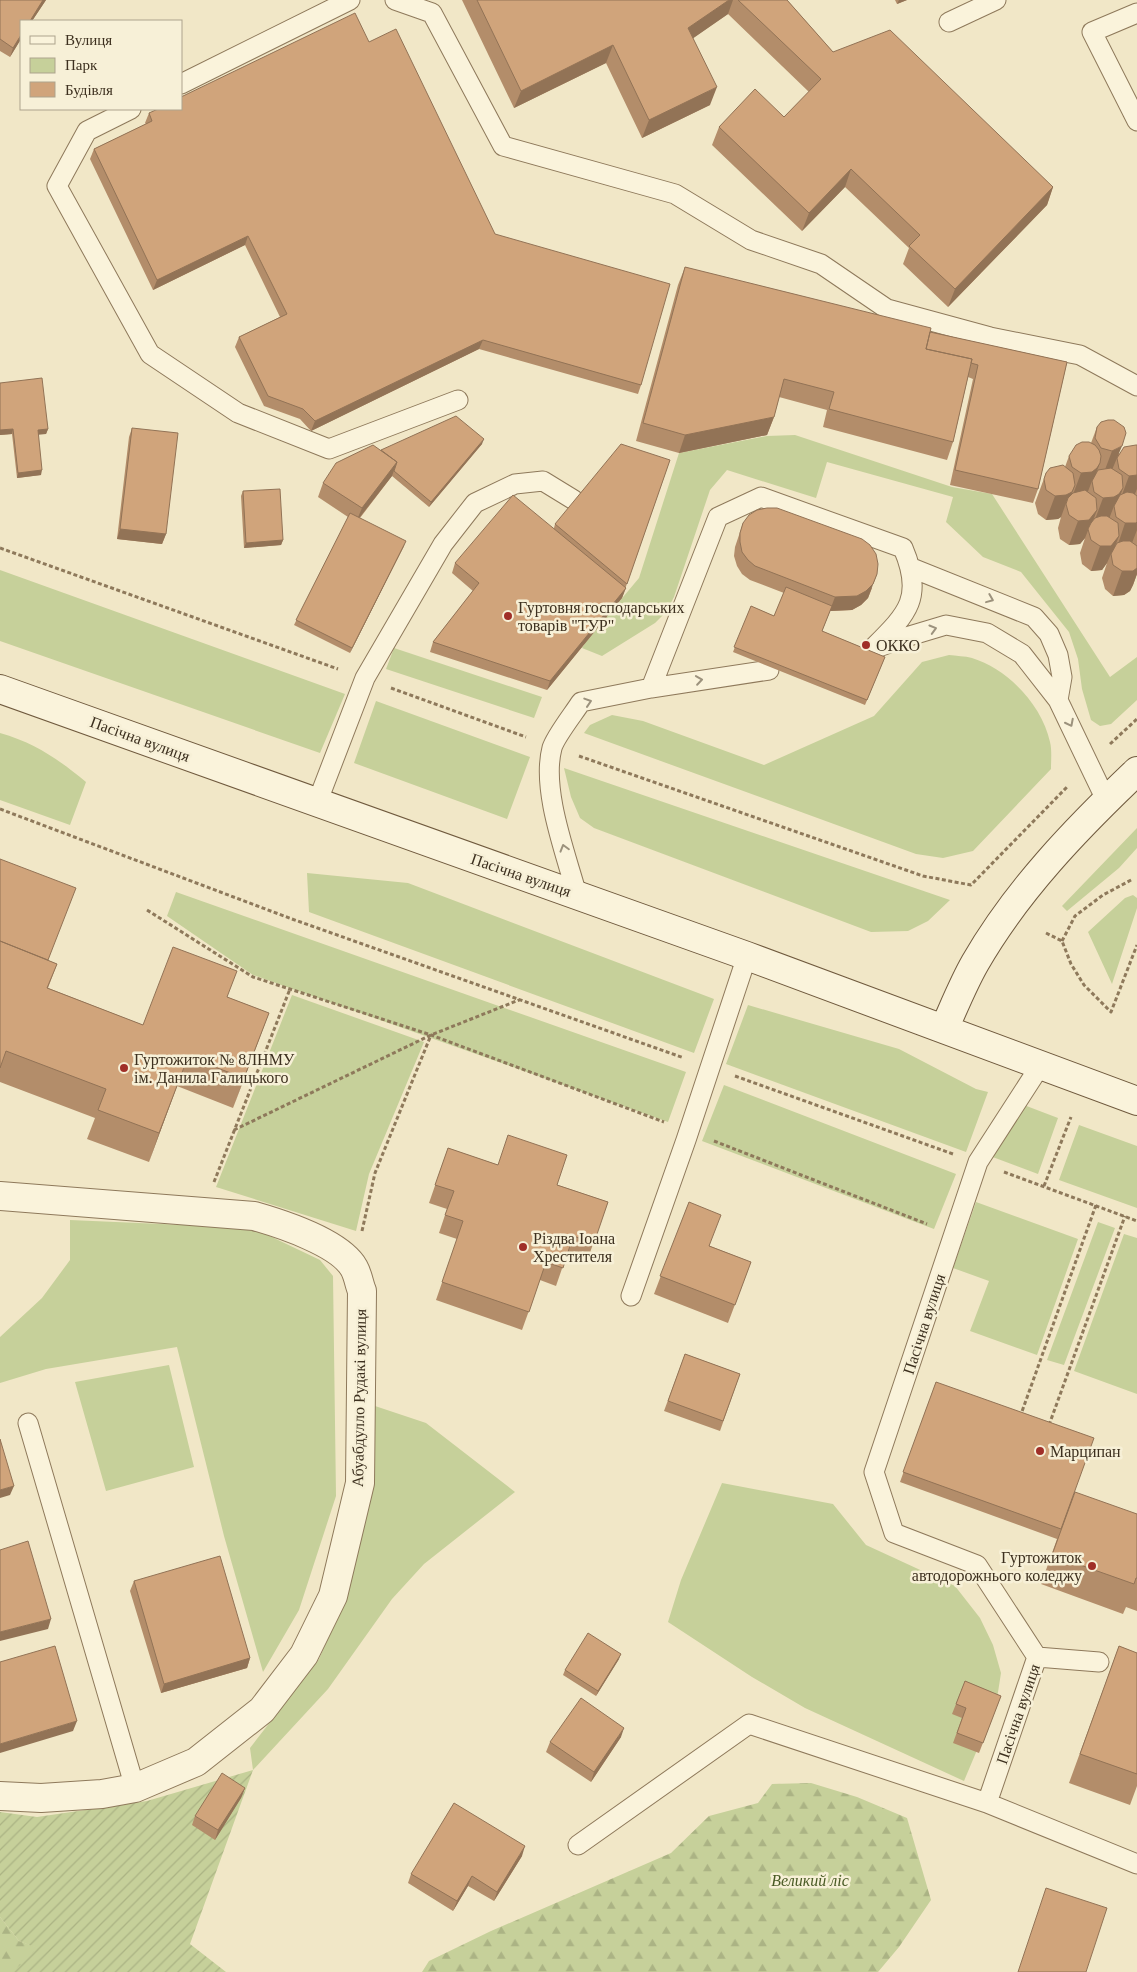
<svg xmlns="http://www.w3.org/2000/svg" width="1137" height="1972" font-family="'Times New Roman',serif">
<defs>
<pattern id="forest-firs" width="22" height="20" patternUnits="userSpaceOnUse" patternTransform="scale(1.25)"><rect width="22" height="20" fill="#c6d09a"/><path d="M5 1l3.5 6h-7zM16 11l3.5 6h-7z" fill="#abb384"/></pattern>
<pattern id="garden-furrows" width="10" height="10" patternUnits="userSpaceOnUse" patternTransform="scale(1.25)"><rect width="10" height="10" fill="#c6d09a"/><path d="M-1 1l2-2M0 10L10 0M9 11l2-2" fill="none" stroke="#abb384"/></pattern>
</defs>
<rect width="100%" height="100%" fill="#f1e7c7"/>
<!-- green -->
<path fill="#c6d09a" d="M795 435 952 487 992 494 1110 677 1137 657V700L1111 724 1100 726 1091 720 1082 689 1078 659 1069 632 1021 572 983 557 946 522 953 497 827 462 816 498 727 470 710 490 674 597 666 612 655 623 602 656 582 648 587 640 639 578 679 453 767 436Z
M0 570 345 694 320 753 0 641Z
M394 648 542 697 534 718 386 669Z
M949 655C956 656 965 656 972 658 1008 669 1042 705 1050 742 1052 750 1051 760 1051 769L973 851 943 858 916 854 584 733 590 725 612 715 643 721 764 765 874 716 922 662Z
M376 701 530 757 507 819 354 763Z
M0 733C35 743 58 759 86 782L70 825 0 800Z
M564 768 950 900 928 921 908 931 871 932 594 828 580 818 571 797Z
M1137 828V848L1119 868 1067 911 1062 906Z
M307 873 408 883 714 999 694 1053 309 912Z
M176 892 686 1072 668 1122 253 975 167 916Z
M1133 895 1137 898V908L1112 984 1088 932 1125 898Z
M292 995 424 1042 369 1174 356 1231 216 1187Z
M748 1005 899 1049 976 1089 988 1092 966 1152 726 1064Z
M724 1085 956 1174 934 1229 702 1141Z
M1011 1100 1058 1118 1038 1174 990 1156Z
M1079 1125 1137 1146V1208L1059 1180Z
M976 1202 1078 1239 1037 1355 970 1331 989 1281 953 1268Z
M70 1220 253 1228 320 1260 333 1276 336 1496 299 1610 263 1672 224 1536 177 1347 46 1369 0 1383V1337L42 1298 70 1260Z
M1098 1222 1115 1228 1064 1365 1047 1360Z
M1124 1234 1137 1238V1394L1074 1371Z
M169 1365 194 1467 106 1491 75 1382Z
M375 1406 426 1423 515 1492 424 1564 392 1599 328 1689 253 1770 250 1748 319 1659 346 1597 371 1474Z
M722 1483 833 1504 866 1545 955 1586 980 1618 993 1645 1001 1673 996 1705 964 1781 805 1708 752 1677 668 1622 681 1580Z"/>
<!-- forest -->
<path fill="url(#forest-firs)" d="M811 1783 857 1797 907 1818 931 1900 899 1947 878 1972H422L429 1961 491 1931 671 1853 709 1816 758 1803 772 1784Z
M0 1917 19 1941 108 1972H0Z"/>
<!-- garden -->
<path fill="url(#garden-furrows)" d="M253 1770 190 1944 226 1972H13L37 1948 19 1941 0 1917V1812L37 1817 147 1801Z"/>
<g fill="none" stroke-linecap="round" stroke-linejoin="round">
<!-- service casing -->
<g stroke="#8e795b" stroke-width="21">
<path id="service" d="M395 0 432 13 503 146 675 194 751 240 821 264 887 309 990 337 1080 355 1137 386
M1137 13 1092 32 1137 121
M949 22 996 0
M181 84 350 0
M131 109 87 131 57 186 150 354 238 413 329 449 458 400
M912 568 1034 617 1049 634 1058 655 1062 677 1058 700
M876 648 906 637 946 625 987 633 1022 654 1058 700 1106 800
M651 688 718 517 761 497 903 548C925 599 906 615 871 650
M317 803 365 678 443 544 475 503 515 484 543 481 574 500
M577 895C566 854 541 790 552 748 555 737 574 713 581 702L651 688 769 670
M631 1296 686 1140 747 956
M28 1423 135 1788
M1037 1657 1099 1662
M987 1803 1137 1864
M578 1845 749 1724 987 1803 1037 1657 977 1565 894 1533 874 1472 978 1162 1040 1066"/>
</g>
<!-- minor casing -->
<g stroke="#8e795b" stroke-width="30">
<path id="minor" d="M0 1196 254 1216C282 1224 340 1243 354 1268 358 1275 359 1284 362 1291L360 1483 333 1596 304 1655 262 1710 196 1762 135 1788 102 1794 41 1798 0 1796"/>
</g>
<!-- secondary casing -->
<g stroke="#705a3e" stroke-width="30">
<path id="secondary" d="M0 689 747 956 1137 1101
M944 1029C954 1007 963 984 975 963 1017 890 1076 829 1137 771"/>
</g>
<!-- path -->
<path stroke="#8e795b" stroke-width="3" stroke-dasharray="4 2.5" stroke-linecap="butt" d="M0 548 338 669
M391 688 526 737
M1110 744 1137 719
M579 756 923 876 971 885 1068 786
M0 809 292 919 684 1058
M147 910 253 977 431 1035 664 1122
M1046 933 1062 941 1071 964 1084 985 1111 1012 1137 945
M1062 941 1075 916 1103 895 1133 879
M735 1076 953 1154
M234 1130 431 1035 519 1000
M714 1141 927 1224
M1004 1172 1137 1221
M214 1182 290 989
M1044 1186 1071 1117
M362 1231 375 1173 431 1035
M1020 1417 1096 1205
M1049 1425 1125 1216"/>
<!-- service -->
<use href="#service" stroke="#faf3db" stroke-width="19"/>
<!-- minor -->
<use href="#minor" stroke="#faf3db" stroke-width="28"/>
<!-- secondary -->
<use href="#secondary" stroke="#faf3db" stroke-width="28"/>
</g>
<!-- wall -->
<path fill="#b38d6a" d="M0 0H46L32 21H21V39L10 57 0 51Z
M462 0H787L833 52 1053 187 1047 205 948 307 903 264 909 248 845 187 802 231 712 145 719 127 784 117 809 92 728 14 693 38 710 105 642 138 606 63 514 108Z
M895 0H907L897 4Z
M369 42 495 234 641 385 638 394 479 349 311 431 300 419 264 406 235 347 239 337 280 317 245 245 153 290 90 159 94 149 146 124 145 123 149 113Z
M685 267 930 332 1067 362 1038 489 1033 503 950 485 973 379 968 377 953 442 947 460 823 427 827 410 779 397 774 417 767 435 679 453 636 441 678 285Z
M0 383 48 429 46 434H38L41 475 17 478 12 434 0 435Z
M1097 427 1119 454 1137 445V574L1133 585 1130 591 1124 595 1113 596 1105 589 1102 578 1107 563 1102 570 1091 571 1082 564 1080 553 1085 538 1080 544 1069 545 1060 539 1058 528 1061 517 1058 519 1046 520 1038 514 1035 503 1046 473 1065 467 1069 456 1091 443Z
M132 428 166 534 162 544 117 539 129 437Z
M482 444 429 507 392 476 360 518 404 546 350 653 294 625 348 517 318 497 323 483 381 450Z
M670 460 622 598 547 690 430 652 433 642 473 591 452 573 455 563 554 528 555 524Z
M243 491 283 540 281 545 244 548 241 496Z
M743 523 872 588 868 598 861 605 852 610 830 611 822 631 885 657 865 705 733 652 751 606 774 616 784 593 750 580 742 574 737 566 734 556 735 547Z
M0 859 48 960 57 964 48 988 143 1025 227 997 269 1013 233 1108 177 1086 149 1162 87 1139 95 1118 0 1082Z
M448 1148 608 1202 587 1261 567 1254 556 1286 540 1280 522 1330 436 1300 457 1239 439 1233 447 1209 429 1203Z
M689 1202 710 1246 751 1262 728 1323 654 1294Z
M685 1354 740 1374 720 1431 664 1411Z
M936 1382 1072 1498 1137 1514V1611L1126 1607 1123 1614 1041 1584 1057 1539 900 1482Z
M134 1581 250 1658 247 1668 161 1693 130 1591Z
M1119 1646 1137 1653V1786L1130 1805 1069 1783Z
M619 1659 596 1696 563 1675 565 1670Z
M965 1681 1001 1696 979 1753 953 1743 962 1718 952 1714Z
M621 1737 591 1782 546 1752 550 1742Z
M245 1788 241 1798 215 1840 192 1825 195 1816Z
M522 1856 494 1901 468 1886 453 1911 408 1883 411 1874Z"/>
<!-- shaded-wall -->
<path fill="#927356" d="M43 0H46L32 21H30Z
M729 0H733L728 14 682 46 688 28Z
M899 0H907L897 4Z
M21 35V39L10 57 13 48Z
M613 45 606 63 514 108 521 91Z
M717 87 710 105 642 138 649 120Z
M851 169 845 187 802 231 809 213Z
M1053 187 1047 205 948 307 955 289Z
M248 236 245 245 153 290 157 280Z
M483 340 479 349 311 431 315 421Z
M774 417 767 435 679 453 685 435Z
M13 429 12 434 0 435V430Z
M48 429 46 434 36 435 38 430Z
M484 439 482 444 429 507 431 502Z
M1122 446 1112 470 1103 475 1112 451Z
M397 462 392 476 356 522 362 508Z
M1100 463 1092 484V481L1087 494 1072 497 1081 473Z
M42 470 41 475 17 478 18 473Z
M1137 475V489L1134 496 1120 500 1129 476Z
M1075 485 1067 507 1068 498 1061 517 1058 519 1046 520 1055 496Z
M1123 488 1115 510 1114 506 1109 519 1094 522 1103 498Z
M1097 510 1089 532 1091 523 1085 538 1080 544 1069 545 1078 521Z
M1137 522V530L1132 543 1117 547 1125 523Z
M120 529 166 534 162 544 117 539Z
M1119 536 1111 557V554L1107 563 1102 570 1091 571 1100 546Z
M283 540 281 545 244 548 246 543Z
M406 541 404 546 350 653 352 648Z
M1137 568V574L1133 585 1130 591 1124 595 1113 596 1122 571Z
M877 574 868 598 861 605 852 610 830 611 820 636 835 597Z
M626 588 622 598 547 690 550 681Z
M269 1013 258 1042 233 1108 244 1078Z
M188 1057 177 1086 149 1162 159 1133Z
M14 1486 10 1495 0 1498V1490Z
M51 1619 48 1629 0 1641V1632Z
M621 1654 619 1659 596 1696 598 1691Z
M250 1658 247 1668 161 1693 164 1684Z
M77 1721 73 1731 0 1753V1744Z
M624 1728 621 1737 591 1782 594 1772Z
M245 1788 241 1798 215 1840 218 1830Z
M525 1846 522 1856 494 1901 497 1892Z
M472 1876 468 1886 453 1911 457 1901Z"/>
<!-- building -->
<path fill="#d0a47b" stroke="#927356" d="M0 0H43L30 21H21V35L13 48 0 39Z
M477 0H729L688 28 717 87 649 120 613 45 521 91Z
M738 0H787L833 52 890 30 1053 187 955 289 909 246 920 235 851 169 809 213 719 127 755 89 784 117 821 79Z
M355 13 369 42 396 29 495 234 670 284 641 385 483 340 315 421 303 409 268 396 239 337 287 314 248 236 157 280 94 149 152 121 149 113 158 109H181V97Z
M685 267 931 328 926 349 972 359 953 442 829 409 834 392 784 379 774 417 685 435 643 423Z
M930 332 1067 362 1038 489 955 470 978 365 971 363 972 359 926 349Z
M42 378 48 429 38 430 42 470 18 473 13 429 0 430V383Z
M456 416 484 439 431 502 394 471 397 462 381 450Z
M1108 420H1114L1124 427 1126 433 1122 446 1112 451 1101 448 1095 438 1097 427 1101 422Z
M132 428 178 433 166 534 120 529Z
M1082 442H1089L1095 445 1099 450 1101 456 1100 463 1097 468 1092 472 1081 473 1072 467 1069 456 1076 445Z
M621 444 670 460 627 584 555 524Z
M373 445 397 462 362 508 323 483 336 463Z
M1136 445H1137V475L1129 476 1119 469 1117 458 1124 447Z
M1063 465 1073 473 1075 485 1072 492 1066 495 1055 496 1046 490 1044 479 1046 473 1050 468Z
M1111 468 1122 475 1123 488 1119 494 1114 497 1103 498 1094 492 1092 481 1098 470Z
M280 489 283 540 246 543 243 491Z
M1085 490 1096 498 1097 510 1089 520 1078 521 1069 515 1066 504 1068 498 1073 493Z
M1127 492 1133 493 1137 496V522L1136 523H1125L1116 517 1114 506 1120 495Z
M513 495 626 588 550 681 433 642 479 583 455 563Z
M767 508H777L862 539 870 545 876 554 878 564 877 574 873 584 866 591 857 596 835 597 755 566 748 560 742 552 740 542V533L743 523 749 515 757 510Z
M350 513 406 541 352 648 296 620Z
M1101 516H1107L1118 523 1119 536 1111 546H1100L1091 540 1088 529 1091 523 1095 518Z
M1123 541H1130L1137 546V568L1133 571H1122L1113 565 1111 554 1117 543Z
M786 587 832 606 822 631 885 657 867 700 734 647 751 606 774 616Z
M0 859 76 888 48 960 0 941Z
M0 941 57 964 47 988 143 1025 173 947 237 971 227 997 269 1013 244 1078 188 1057 159 1133 98 1110 106 1089 6 1051 0 1068Z
M508 1135 567 1155 557 1185 608 1202 594 1243 573 1236 563 1268 546 1262 529 1312 442 1282 463 1221 445 1215 454 1191 435 1185 448 1148 498 1165Z
M689 1202 721 1215 709 1246 751 1262 735 1305 660 1276Z
M685 1354 740 1374 723 1421 668 1401Z
M936 1382 1094 1438 1061 1529 903 1472Z
M0 1439 14 1486 0 1490Z
M1075 1492 1137 1514V1578H1136L1134 1584 1052 1555Z
M28 1541 51 1619 0 1632V1550Z
M220 1556 250 1658 164 1684 134 1581Z
M588 1633 621 1654 598 1691 565 1670Z
M55 1646 77 1721 0 1744V1662Z
M1119 1646 1137 1653V1774L1080 1754Z
M965 1681 1001 1696 983 1743 957 1733 966 1708 956 1704Z
M581 1698 624 1728 594 1772 550 1742Z
M222 1773 245 1788 218 1830 195 1816Z
M454 1803 525 1846 497 1892 472 1876 457 1901 411 1874Z
M1046 1888 1107 1908 1086 1972H1018Z"/>
<!-- one-way arrows -->
<defs><path id="oneway-chevron" d="M-2-3.5L2.5 0L-2 3.5" fill="none" stroke-width="1.6" stroke-linecap="round" stroke-linejoin="round" transform="scale(1.25)"/></defs>
<g stroke="#9c927d">
<use href="#oneway-chevron" transform="translate(990 599) rotate(22)"/>
<use href="#oneway-chevron" transform="translate(933 629) rotate(-16)"/>
<use href="#oneway-chevron" transform="translate(699 680) rotate(-8)"/>
<use href="#oneway-chevron" transform="translate(588 702) rotate(-18)"/>
<use href="#oneway-chevron" transform="translate(1070 723) rotate(63)"/>
<use href="#oneway-chevron" transform="translate(564 848) rotate(-106)"/>
</g>
<!-- markers -->
<g fill="#a02f28" stroke="#f7f0d7" stroke-width="2">
<circle cx="508" cy="616" r="5"/>
<circle cx="866" cy="645" r="5"/>
<circle cx="124" cy="1068" r="5"/>
<circle cx="523" cy="1247" r="5"/>
<circle cx="1040" cy="1451" r="5"/>
<circle cx="1092" cy="1566" r="5"/>
</g>
<g text-anchor="middle" dominant-baseline="central" stroke-width="5" stroke-linejoin="round" paint-order="stroke">
<!-- poi labels -->
<g font-size="16" fill="#3d301f" stroke="#f7f0d7" text-anchor="start">
<text x="518" y="607">Гуртовня господарських<tspan x="518" dy="18">товарів "ТУР"</tspan></text>
<text x="876" y="645">ОККО</text>
<text x="134" y="1059">Гуртожиток № 8ЛНМУ<tspan x="134" dy="18">ім. Данила Галицького</tspan></text>
<text x="533" y="1238">Різдва Іоана<tspan x="533" dy="18">Хрестителя</tspan></text>
<text x="1050" y="1451">Марципан</text>
<text x="1082" y="1557" text-anchor="end">Гуртожиток<tspan x="1082" dy="18">автодорожнього коледжу</tspan></text>
</g>
<!-- street labels -->
<g font-size="16" fill="#3d301f" stroke="#f7f0d7">
<text transform="translate(140 739) rotate(20)">Пасічна вулиця</text>
<text transform="translate(521 875) rotate(19)">Пасічна вулиця</text>
<text transform="translate(924 1324) rotate(-72)">Пасічна вулиця</text>
<text transform="translate(359 1398) rotate(-89)">Абуабдулло Рудакі вулиця</text>
<text transform="translate(1018 1714) rotate(-71)">Пасічна вулиця</text>
</g>
<!-- park labels -->
<g font-size="16" font-style="italic" fill="#4a5b25" stroke="#f7f0d7">
<text x="810" y="1880">Великий ліс</text>
</g>
</g>
<!-- legend -->
<rect x="20" y="20" width="162" height="90" fill="#f7f0d7" stroke="#ada38d"/>
<rect x="30" y="36" width="25" height="8" fill="#faf3db" stroke="#ada38d"/>
<text x="65" y="45" font-size="15" fill="#3d301f">Вулиця</text>
<rect x="30" y="58" width="25" height="15" fill="#c6d09a" stroke="#ada38d"/>
<text x="65" y="70" font-size="15" fill="#3d301f">Парк</text>
<rect x="30" y="82" width="25" height="15" fill="#d0a47b" stroke="#ada38d"/>
<text x="65" y="95" font-size="15" fill="#3d301f">Будівля</text>
</svg>
